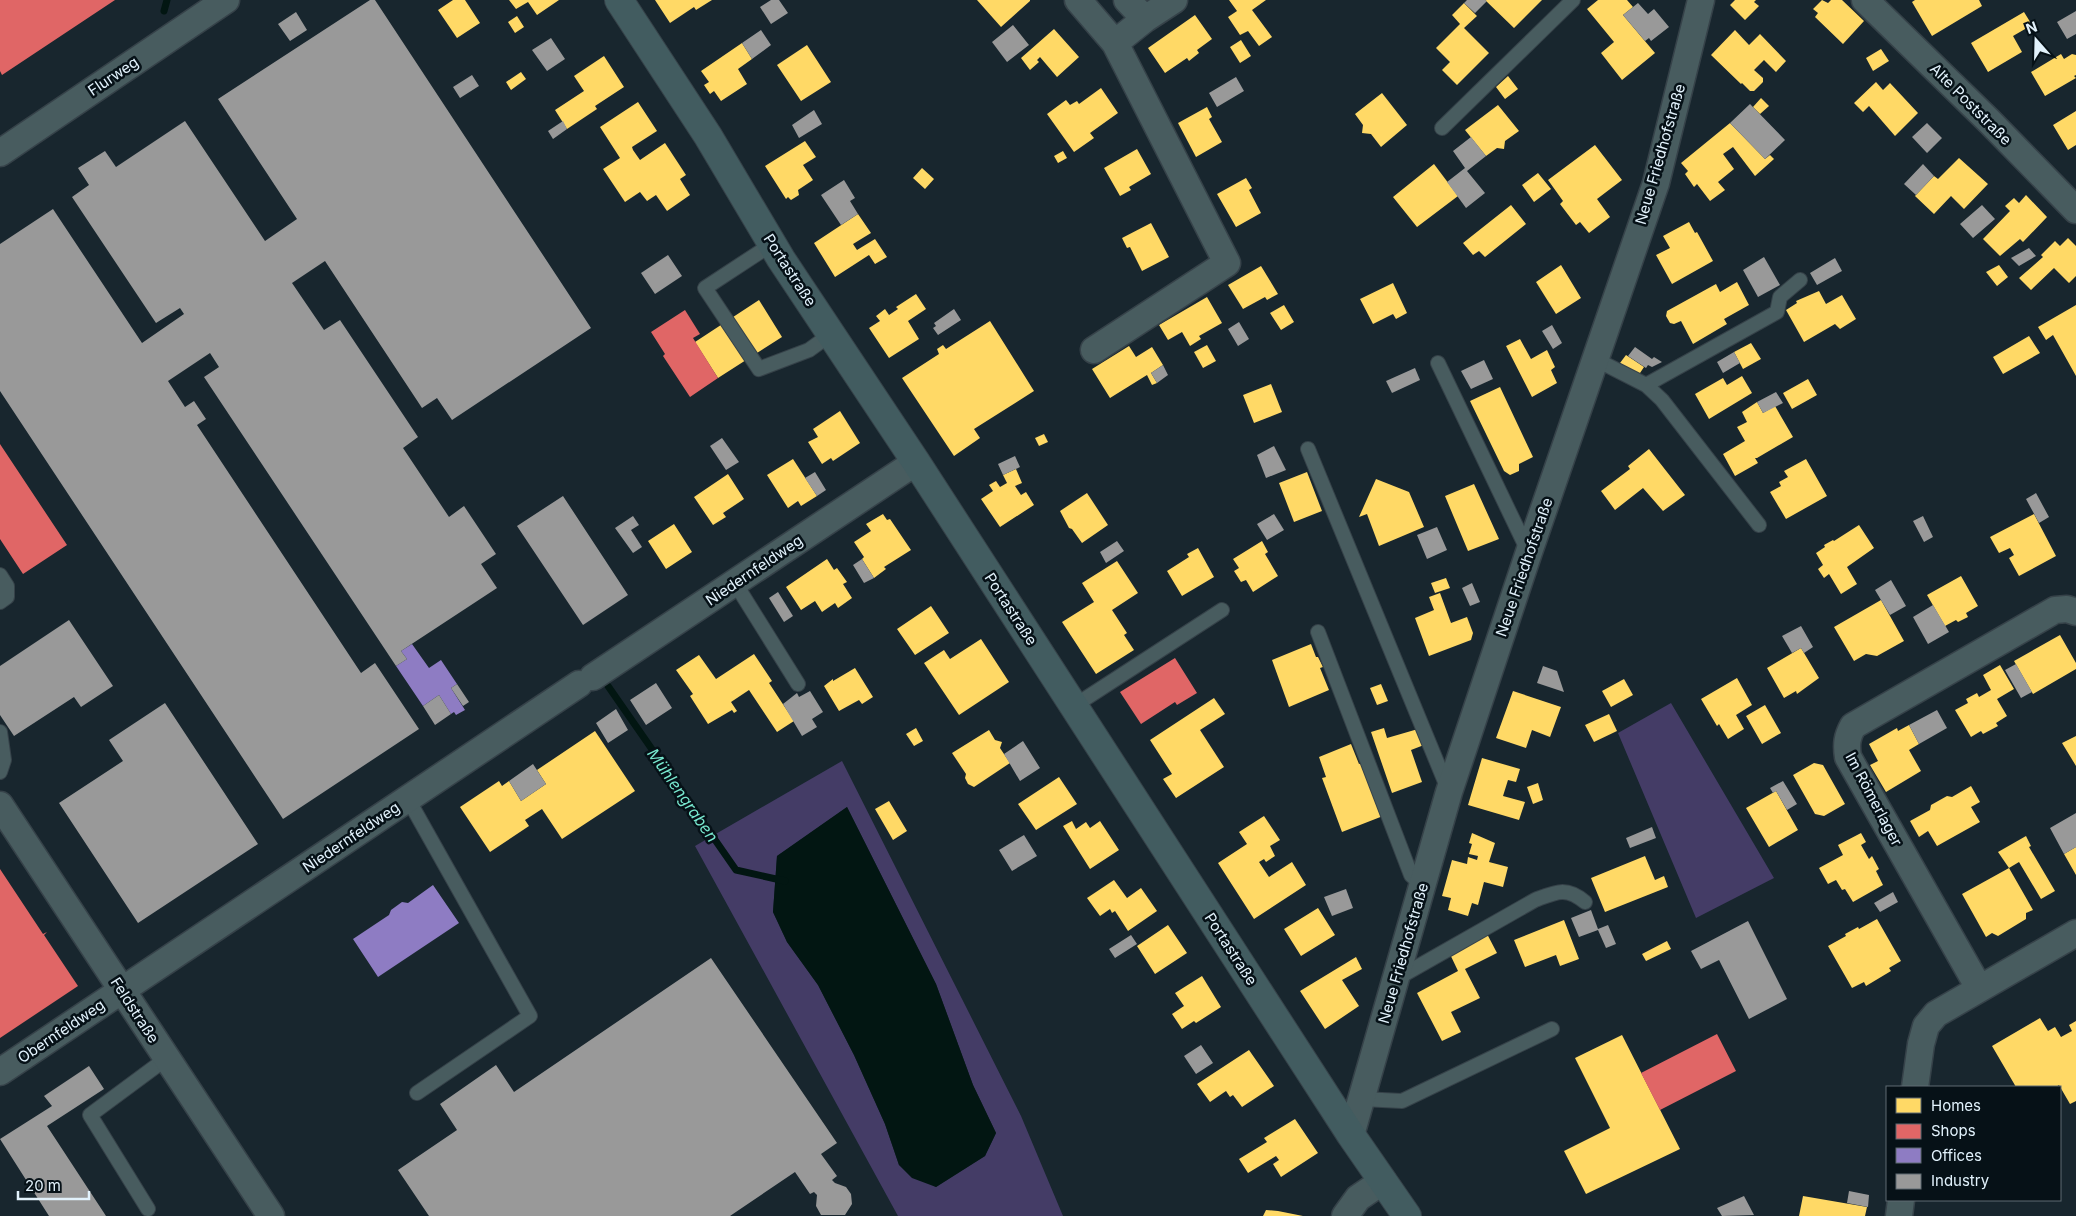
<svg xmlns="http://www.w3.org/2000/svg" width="2076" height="1216" font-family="Inter,sans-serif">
<rect width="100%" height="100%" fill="#18262e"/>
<!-- green -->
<path fill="#443c66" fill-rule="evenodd" d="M1671 703 1774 878 1696 918 1618 733Z
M842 761 1021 1116 1063 1216H898L695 846ZM847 807 936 984 973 1085 996 1133 985 1156 936 1187 899 1165 885 1124 854 1055 818 985 787 942 773 912 777 856Z"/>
<!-- water -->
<path fill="#021612" d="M847 807 936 984 973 1085 996 1133 985 1156 936 1187 912 1178 899 1165 885 1124 854 1055 818 985 787 942 773 912 777 856Z"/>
<!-- homes -->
<path fill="#ffd966" d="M453 0H465L480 23 457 38 438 10Z
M509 0H559L537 15 528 2 516 9Z
M655 0H712L696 10 694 7 670 23Z
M977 0H1030V1L1001 27Z
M1229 0H1266L1252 10 1272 37 1259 46 1248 31 1240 35 1228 17 1237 11Z
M1485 0H1542L1514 28Z
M1598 0H1627L1633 7 1623 15 1655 53 1622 80 1601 53 1614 42 1587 9Z
M1735 0H1756L1754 2 1759 6 1745 20 1730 5Z
M1822 0 1828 3 1831 0H1842L1864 21 1843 44 1815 17 1818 13 1813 9Z
M1915 0H1979L1982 6 1932 36 1912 2Z
M1464 3 1477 16 1464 28 1489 53 1457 85 1442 70 1450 62 1436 48 1460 24 1452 15Z
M2024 12 2032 25 2013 36 2022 52 1988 72 1971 43Z
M1195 15 1212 39 1197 50 1199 53 1189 61 1187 58 1165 73 1148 48Z
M517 16 524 27 515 33 508 22Z
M1054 29 1079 57 1057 77 1040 57 1037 60 1039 62 1030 70 1021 58Z
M1735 30 1749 45 1760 34 1786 61 1776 72 1764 60 1754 70 1763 78V82L1754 91H1750L1742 83 1741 84 1711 55Z
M1241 40 1251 56 1240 63 1230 47Z
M742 43 752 59 738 69 747 84 721 101 714 91 710 94 704 85 709 82 701 71Z
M807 45 831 82 801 101 777 65Z
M1881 49 1889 61 1873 71 1866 58Z
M2061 54 2064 59 2072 54 2076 55V75L2074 76 2076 78 2045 96 2031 72Z
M604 56 624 87 595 106 597 109 567 129 555 110 584 91 574 76Z
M521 72 526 79 511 90 506 82Z
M1508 76 1518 89 1505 99 1496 87Z
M1876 82 1883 90 1890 83 1918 113 1895 136 1869 106 1863 112 1854 103Z
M1101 88 1118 113 1090 133 1094 138 1074 152 1047 114 1066 100 1070 105 1077 101 1079 104Z
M1382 93 1407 125 1381 147 1371 134 1362 133 1363 125 1355 114Z
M1761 98 1769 106 1760 114 1753 107Z
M638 102 657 131 632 147 633 150 640 160 665 143 686 175 680 179 690 195 667 211 656 195 647 201 640 192 625 202 603 169 620 158 600 127Z
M1498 105 1519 131 1505 141 1504 149 1497 148 1486 156 1465 130Z
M1207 107 1212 117 1209 119 1222 142 1196 157 1178 123Z
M2076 111V145L2068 150 2053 125Z
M1730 123 1765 159 1770 155 1774 159 1755 176 1733 147 1723 154 1734 169 1718 182 1725 190 1710 201 1697 184 1694 187 1685 174 1688 171 1681 163Z
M805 141 816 157 803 165 813 180 798 190 799 195 791 200 788 197 786 199 765 166Z
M1595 145 1622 180 1597 199 1610 217 1589 233 1580 222 1576 225 1560 204 1563 201 1548 180Z
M1137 149 1151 174 1129 187 1131 190 1120 196 1104 168Z
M1063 151 1067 158 1058 163 1054 156Z
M1959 158 1988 184 1964 209 1951 196 1934 214 1915 196 1934 176 1938 179Z
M1434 164 1458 196 1417 227 1393 197Z
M922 168 934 179 925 189 913 178Z
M1538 173 1551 189 1534 202 1522 185Z
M1246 178 1252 188 1249 190 1261 213 1236 227 1217 194Z
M2026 195 2047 217 2023 242 2020 239 2000 256 1983 239 2010 211 2005 206 2014 198 2019 203Z
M1511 205 1526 224 1485 257 1479 251 1473 255 1463 243Z
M858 214 871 233 853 244 857 250 875 239 887 257 875 264 869 255 835 277 814 243Z
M1689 222 1695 233 1697 232 1713 261 1672 284 1656 255 1670 248 1663 236Z
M1151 223 1169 257 1142 271 1130 247 1127 248 1122 238Z
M2068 238 2076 246V276L2069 283 2054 268 2031 290 2019 278 2043 257 2041 255 2055 241 2060 246Z
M1561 265 1581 298 1556 314 1536 282Z
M1999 265 2008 277 1997 286 1986 272Z
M1261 266 1278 294 1267 300 1265 297 1243 309 1228 285Z
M1737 282 1749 305 1724 319 1727 324 1693 344 1681 321 1674 324 1670 323 1666 316 1667 311 1716 284 1720 292Z
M1393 283 1407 313 1396 319 1393 314 1373 324 1360 299Z
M1819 291 1826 304 1842 295 1856 319 1840 329 1835 324 1804 342 1786 310 1797 303 1796 301Z
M916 294 926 309 908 321 919 339 889 358 869 328 880 321 876 316 885 309 889 315 898 309 896 307Z
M1207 297 1222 323 1199 336 1201 339 1190 346 1182 332 1168 340 1159 325Z
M759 300 782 337 718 378 695 342Z
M1284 305 1294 322 1281 330 1270 313Z
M2076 305V376L2053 335 2046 340 2038 327Z
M990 321 1034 391 974 429 980 438 954 456 902 378 939 354 937 349 943 345 946 349Z
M2029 336 2040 353 2003 374 1993 357Z
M1520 339 1531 359 1547 350 1555 367 1551 370 1557 383 1532 397 1506 346Z
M1751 343 1761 359 1743 369 1734 352Z
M1207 345 1216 361 1203 368 1194 352Z
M1129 346 1136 357 1152 347 1163 365 1151 373 1157 383 1152 385 1147 375 1110 398 1092 369Z
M1626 355 1644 367 1638 376 1620 363Z
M1742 376 1752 393 1709 419 1695 394 1723 378 1727 385Z
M1808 379 1817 395 1792 409 1783 393Z
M1271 384 1282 412 1254 423 1243 395Z
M1500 387 1533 457 1519 464V471L1510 475 1504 471 1470 401Z
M1757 402 1763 413 1775 406 1793 437 1757 458H1755L1758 463 1735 476 1723 454 1745 441 1737 427 1747 422 1742 412Z
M840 411 860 443 833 461 831 458 822 464 808 442 818 437 813 429Z
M1044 434 1048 442 1039 446 1035 438Z
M1649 449 1685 495 1663 511 1643 488 1615 510 1601 491 1630 469 1628 466Z
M793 459 817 496 801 506 798 501 788 508 767 475Z
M1806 459 1827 496 1786 519 1770 492 1781 486 1779 482 1788 477 1784 471Z
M1016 469 1022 483 1015 486 1021 495 1026 492 1034 505 1000 527 981 499 993 491 989 485 996 481 1000 487 1007 483 1003 475Z
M1307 472 1322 511 1294 522 1279 483Z
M728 474 744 499 723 513 726 517 713 525 694 497Z
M1376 479 1409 492 1424 527 1379 546 1367 514 1359 517Z
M1474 484 1499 539 1468 551 1445 496Z
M1087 493 1108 525 1082 543 1072 529 1069 528 1060 511Z
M883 514 887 520 890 519 911 550 884 567 886 569 874 578 862 559 864 557 854 542 871 531 866 524Z
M2034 514 2056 556 2019 576 2009 558 2014 555 2010 548 1999 553 1990 537Z
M674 524 692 552 666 569 648 541Z
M1859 525 1874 548 1847 567 1857 584 1841 594 1829 574 1824 578 1818 569 1823 565 1816 553 1825 547 1824 545 1833 540 1834 541Z
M1262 541 1268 552 1265 554 1278 576 1253 592 1246 580 1241 582 1234 571 1239 568 1233 559Z
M1198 548 1214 577 1182 596 1167 571 1189 557 1187 554Z
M827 559 834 570 837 568 847 582 843 584 852 598 838 608 835 603 822 612 815 601 801 610 786 587Z
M1117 561 1138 593 1112 610 1127 633 1124 635 1134 650 1096 674 1062 622 1094 602 1082 583Z
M1961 576 1978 606 1966 613 1968 617 1958 622 1956 620 1945 626 1927 595Z
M1446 578 1450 588 1435 593 1431 583Z
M1440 593 1451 623 1467 617 1473 633 1471 640 1429 656 1415 618 1434 610 1429 597Z
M1881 600 1904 641 1877 656 1866 654 1854 661 1834 627Z
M931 606 949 633 915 655 897 629Z
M2060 635 2076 663V669L2033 694 2014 661Z
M981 639 1009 682 959 715 924 663 944 650 950 659Z
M1311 644 1316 657H1318L1323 667 1320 668 1329 690 1289 707 1272 660Z
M1801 648 1819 678 1797 694 1796 691 1784 698 1767 668Z
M754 654 772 681 769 683 794 721 777 732 749 690 731 702 737 711 734 713 732 710 708 724 690 696 693 694 676 670 699 655 716 679Z
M2000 665 2014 689 1997 699 2007 716 1996 723 1998 726 1983 734 1981 731 1971 737 1955 710 1968 703 1966 699 1977 693 1979 697 1991 690 1983 675Z
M855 668 873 697 862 704 859 700 839 711 824 686 833 679V681Z
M1737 678 1752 705 1736 715 1744 729 1728 739 1719 724 1717 726 1701 699Z
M1624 679 1633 695 1611 707 1602 691Z
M1381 684 1388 701 1377 705 1370 688Z
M1513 691 1561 707 1550 737 1532 730 1526 748 1496 738Z
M1214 698 1225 714 1200 730 1224 767 1176 798 1163 779 1172 774 1150 740Z
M1765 705 1781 733 1762 744 1746 716Z
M1609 714 1617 731 1594 742 1585 725Z
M1909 725 1919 744 1909 750 1921 771 1886 792 1870 765 1878 761 1869 744 1897 728 1898 731Z
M916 728 923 741 914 746 906 734Z
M1384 728 1387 738 1418 729 1424 745 1411 750 1422 782 1392 793 1371 732Z
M989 730 995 740 1002 742 1000 748 1010 763 974 787 968 784 965 778 966 774 952 753Z
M595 731 635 791 562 839 542 809 525 820 529 826 490 852 460 807 499 781 502 786 509 781 521 801 546 784 537 770Z
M2076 736V766L2062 743Z
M1351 744 1359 764 1363 763 1383 816 1342 832 1322 778 1326 777 1319 757Z
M1482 758 1520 769 1516 782 1508 780 1503 796 1525 802 1519 820 1468 805Z
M1814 763 1823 765 1845 804 1824 816 1815 814 1793 775Z
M1059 777 1077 804 1036 830 1018 804Z
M1538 783 1543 800 1533 804 1527 787Z
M1971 786 1980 802 1971 807 1980 822 1937 846 1928 831 1919 837 1910 821 1930 810 1931 805 1947 796 1952 797Z
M1776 791 1798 830 1769 847 1746 808Z
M889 801 907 831 893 840 875 809Z
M1264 816 1280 840 1270 846 1275 856 1266 862 1264 859 1259 862 1269 877 1292 862 1306 885 1254 919 1218 863 1247 844 1239 832Z
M1072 821 1076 829 1086 822 1090 828 1100 821 1119 850 1090 869 1063 826Z
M1472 833 1495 843 1489 862 1508 867 1503 887 1484 882 1478 905 1472 903 1468 916 1448 910 1451 898 1442 896 1452 860 1467 864 1468 857 1477 860 1478 856 1469 854 1472 844 1469 843Z
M1861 833 1866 842 1861 845 1869 859 1872 856 1879 869 1876 871 1883 885 1853 902 1845 889 1842 890 1836 880 1828 884 1819 868 1843 855 1838 845Z
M2026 836 2031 846 2029 847 2055 891 2041 899 2019 862 2009 868 1998 852Z
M2076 847V875L2064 854Z
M1645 856 1655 880 1664 876 1668 887 1605 912 1591 878Z
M2009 868 2033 910 2026 913V919L1998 936 1992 933 1986 937 1962 894Z
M1114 880 1127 898 1141 888 1157 911 1128 931 1115 911 1112 913 1110 909 1100 916 1087 898Z
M1318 908 1335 935 1301 956 1284 929Z
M1877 919 1901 961 1889 968 1891 971 1866 986 1864 982 1852 988 1828 946 1846 936 1845 934 1858 927 1859 929Z
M1564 920 1579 959 1560 966 1556 955 1525 967 1514 940Z
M1168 925 1187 953 1155 974 1137 946Z
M1485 930 1497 953 1465 969 1480 998 1451 1012 1461 1032 1442 1041 1417 993 1458 971 1448 950Z
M1667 941 1671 949 1646 961 1642 954Z
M1356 957 1362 969 1342 980 1359 1006 1325 1029 1300 991Z
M1202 976 1221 1007 1196 1023 1194 1021 1182 1029 1172 1014 1184 1006 1175 993Z
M2040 1018 2048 1031 2055 1027 2061 1037 2072 1031 2069 1025 2076 1021V1101L2070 1104 2059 1085 2056 1087H2016L1992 1046Z
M1622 1035 1680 1149 1586 1194 1564 1151 1610 1128 1575 1058Z
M1249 1050 1274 1086 1242 1107 1233 1095 1230 1097 1226 1091 1210 1102 1197 1084Z
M1295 1119 1318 1153 1281 1177 1273 1164 1279 1160 1276 1156 1248 1173 1239 1159 1267 1142 1264 1138Z
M1803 1196 1867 1207 1865 1216H1799Z
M1266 1210 1278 1211 1303 1216H1263Z"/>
<!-- shops -->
<path fill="#e06666" d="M0 0H115L2 75 0 71Z
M685 310 700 334 693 338 718 378 690 397 663 356 665 354 651 332Z
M0 444 67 545 23 574 0 539Z
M1175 658 1197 693 1177 705 1175 702 1141 724 1120 692Z
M0 869 43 934 47 932 44 935 78 986 0 1038Z
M1717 1034 1736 1071 1660 1110 1641 1073Z"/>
<!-- offices -->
<path fill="#8e7cc3" d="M412 644 429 668 441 660 457 684 451 688 465 710 456 715 454 712 451 714 439 695 423 706 396 666 407 659 401 651Z
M433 885 459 923 378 977 353 939 389 915 391 910 402 902 408 903Z"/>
<!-- industry -->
<path fill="#999" d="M370 0H375L591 328 452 420 437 398 422 408 325 261 292 283 324 330 340 320 418 437 403 448 449 517 464 506 496 554 481 564 497 588 401 651 407 659 396 666 204 377 219 367 210 353 168 381 185 407 194 401 206 419 197 425 361 673 375 663 419 729 283 819 0 391V244L53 209 142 343 184 314 180 308 156 323 72 197 89 185 78 168 105 151 116 167 185 121 265 241 297 219 218 99Z
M771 0H779L788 13 771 24 760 7Z
M1467 0H1485L1487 1 1475 13 1464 3Z
M1638 3 1648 14 1654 9 1669 27 1651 41 1649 38 1645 41 1623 15Z
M2076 11V34L2067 39 2057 22Z
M296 12 307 30 290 41 278 24Z
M1013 25 1029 45 1007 62 992 42Z
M761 30 771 45 752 59 742 43Z
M551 38 565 59 547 71 532 50Z
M472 75 479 86 460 98 453 87Z
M1236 77 1244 91 1217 107 1209 93Z
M1750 104 1785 140 1765 159 1730 123Z
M814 110 822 124 799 138 792 125Z
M563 121 567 129 553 139 548 131Z
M1927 123 1942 138 1927 153 1912 137Z
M1471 137 1486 156 1467 171 1485 193 1466 208 1447 182 1465 168 1453 151Z
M1923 164 1934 176 1916 195 1904 184Z
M844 180 855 198 850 201 858 214 841 225 821 195Z
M1982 205 1995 219 1973 238 1960 224Z
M2029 248 2036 256 2019 266 2011 258Z
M668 255 682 276 655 294 641 273Z
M1764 257 1780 285 1758 297 1743 270Z
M1835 258 1842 271 1817 285 1810 273Z
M954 309 961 320 938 335 933 328 936 326 934 323Z
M1239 322 1249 339 1238 346 1228 329Z
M1552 325 1562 343 1553 349 1542 331Z
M1635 347 1652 359 1654 357 1662 362 1652 367 1648 365 1646 368 1628 356Z
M1734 352 1740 363 1723 373 1717 362Z
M1484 360 1493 379 1471 389 1461 371Z
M1163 365 1168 375 1157 383 1151 373Z
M1415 368 1420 380 1392 393 1386 381Z
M1776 392 1783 403 1763 413 1757 402Z
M722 438 739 462 726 470 710 446Z
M1274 446 1286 470 1266 478 1257 455Z
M1015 456 1020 467 1003 475 998 464Z
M815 472 826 490 817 496 805 478Z
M2036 493 2049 517 2039 523 2026 499Z
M563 496 628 595 583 625 517 526Z
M1274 514 1284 530 1267 540 1257 524Z
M633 516 639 525 631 530 642 547 633 553 615 528Z
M1923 516 1933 537 1924 542 1913 521Z
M1437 527 1447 550 1427 559 1417 535Z
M1117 541 1124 551 1106 563 1100 552Z
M862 559 874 578 864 583 853 565Z
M1891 580 1906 606 1890 615 1875 590Z
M1472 583 1480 602 1470 606 1462 588Z
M778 592 793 616 784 622 769 598Z
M1933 605 1949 632 1928 644 1913 617Z
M69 620 113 686 81 707 74 697 14 736 0 715V666Z
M1801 626 1813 647 1804 653 1801 648 1792 653 1782 636Z
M2016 664 2032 692 2021 698 2005 670Z
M1543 666 1557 671 1564 692 1537 683Z
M656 683 672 708 646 725 630 700Z
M457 684 469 702 463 706 451 688Z
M810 691 823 712 812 719 817 727 802 736 783 704 797 693 799 697Z
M439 695 451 714 435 725 423 706Z
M165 703 258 844 138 923 59 803 123 761 109 740Z
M616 709 628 730 608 743 596 723Z
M1937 710 1947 728 1919 744 1909 725Z
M1023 741 1040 768 1020 781 1004 754Z
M533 764 546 784 521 801 509 781Z
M1783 781 1797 804 1787 810 1776 791 1773 793 1770 788Z
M2076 813V847L2064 854 2050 828Z
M1652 827 1656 838 1630 848 1626 838Z
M1024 835 1037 856 1012 871 999 850Z
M1346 889 1353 908 1332 916 1324 897Z
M1893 892 1898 902 1880 912 1874 903Z
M1591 910 1598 929 1608 925 1616 944 1606 948 1598 930 1579 937 1571 918Z
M1748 921 1787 999 1749 1019 1719 960 1701 969 1691 951Z
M1131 935 1137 944 1115 958 1109 949Z
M711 958 837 1143 821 1154 837 1176 832 1180 835 1183 846 1187 851 1194 852 1204 845 1215H821L816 1206 817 1195 814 1192 810 1194 795 1172 730 1216H429L398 1170 457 1130 440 1104 496 1065 514 1092Z
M1201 1045 1213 1063 1196 1074 1184 1056Z
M89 1066 104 1089 47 1126 106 1216H49L0 1139 52 1106 44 1096Z
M1849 1191 1869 1195 1868 1207 1847 1203Z
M1744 1196 1754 1215 1722 1216 1717 1208Z"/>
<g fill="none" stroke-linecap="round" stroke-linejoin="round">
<!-- stream -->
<path stroke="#021612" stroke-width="7" d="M164 11 167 0
M608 686 736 870 785 881"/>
<!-- lane casing -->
<g stroke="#364249" stroke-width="16">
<path id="lane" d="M1442 128 1573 0
M772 244 705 288 759 369 809 350 831 334
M1595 359 1646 385 1777 312 1780 297 1800 280
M1438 363 1528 551
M1646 385 1662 400 1759 525
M1308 449 1448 789
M0 575 7 586V597L0 602
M735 583 798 684
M1318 632 1411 875 1423 886
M1074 706 1222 610
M0 732 4 760 0 772
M408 799 530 1016 417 1093
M1396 979 1535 900C1556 892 1566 886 1585 902
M1362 1099 1402 1101 1552 1029
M148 1209 90 1115 167 1058"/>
</g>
<!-- street casing -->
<g stroke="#364249" stroke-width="29">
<path id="street" d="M1078 0 1115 43 1145 19 1174 0
M1127 0 1145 19
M1865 0 1989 121 2076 210
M0 153 226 0
M1094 350 1227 263 1115 43
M593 677 916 462
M0 805 271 1216
M1979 988 1848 757C1846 744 1847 737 1853 726L2055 610 2067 609 2076 612
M0 1072 579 684
M1915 1087 1921 1044 1926 1026 1936 1014 2076 933
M1351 1135 1449 792 1529 552 1656 183 1701 0
M1345 1216 1358 1198 1383 1181
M1899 1216 1901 1200"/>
</g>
<!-- secondary casing -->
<g stroke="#364249" stroke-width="30">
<path id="secondary" d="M619 0 708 136 781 259 916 462 1351 1135 1407 1216"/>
</g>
<!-- lane -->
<use href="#lane" stroke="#485c5f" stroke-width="14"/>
<!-- street -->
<use href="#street" stroke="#485c5f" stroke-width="26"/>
<!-- secondary -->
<use href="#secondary" stroke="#425c60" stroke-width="28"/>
</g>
<g text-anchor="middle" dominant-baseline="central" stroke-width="5" stroke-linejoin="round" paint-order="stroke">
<!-- street labels -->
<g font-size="15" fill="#e2f2fc" stroke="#061117">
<text transform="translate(113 76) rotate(-34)">Flurweg</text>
<text transform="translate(1971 104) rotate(45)">Alte Poststraße</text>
<text transform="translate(1660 154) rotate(-74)">Neue Friedhofstraße</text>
<text transform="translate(790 270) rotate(57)">Portastraße</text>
<text transform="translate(1524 567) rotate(-71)">Neue Friedhofstraße</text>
<text transform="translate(754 570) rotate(-34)">Niedernfeldweg</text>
<text transform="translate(1011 609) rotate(57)">Portastraße</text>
<text transform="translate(1874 799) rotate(62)">Im Römerlager</text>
<text transform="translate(351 837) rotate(-34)">Niedernfeldweg</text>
<text transform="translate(1231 949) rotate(57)">Portastraße</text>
<text transform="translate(1403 953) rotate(-74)">Neue Friedhofstraße</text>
<text transform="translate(135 1010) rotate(57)">Feldstraße</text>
<text transform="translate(61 1031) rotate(-34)">Obernfeldweg</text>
</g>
<!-- water labels -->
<g font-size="16" font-style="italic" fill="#78e8cf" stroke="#061117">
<text transform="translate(683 795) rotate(55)">Mühlengraben</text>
</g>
</g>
<!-- legend -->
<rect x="1886" y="1086" width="175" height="115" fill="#061117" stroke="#5e6b73"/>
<rect x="1896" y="1098" width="25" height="15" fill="#ffd966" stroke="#5e6b73"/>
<text x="1931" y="1111" font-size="15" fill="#e2f2fc">Homes</text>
<rect x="1896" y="1124" width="25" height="15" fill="#e06666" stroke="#5e6b73"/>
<text x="1931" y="1136" font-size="15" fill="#e2f2fc">Shops</text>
<rect x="1896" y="1148" width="25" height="15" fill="#8e7cc3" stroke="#5e6b73"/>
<text x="1931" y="1161" font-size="15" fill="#e2f2fc">Offices</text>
<rect x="1896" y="1174" width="25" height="15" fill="#999999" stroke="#5e6b73"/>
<text x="1931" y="1186" font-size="15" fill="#e2f2fc">Industry</text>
<!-- north arrow -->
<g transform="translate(2036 40) rotate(340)" stroke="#061117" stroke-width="4" paint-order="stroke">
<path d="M0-4L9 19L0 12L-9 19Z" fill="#e2f2fc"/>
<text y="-8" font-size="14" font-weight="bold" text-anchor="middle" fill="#e2f2fc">N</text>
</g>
<!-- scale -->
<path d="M18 1191v8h71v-8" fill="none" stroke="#e2f2fc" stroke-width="2.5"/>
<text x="25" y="1191" font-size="15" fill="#e2f2fc" stroke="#061117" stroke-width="4" paint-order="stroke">20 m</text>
</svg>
